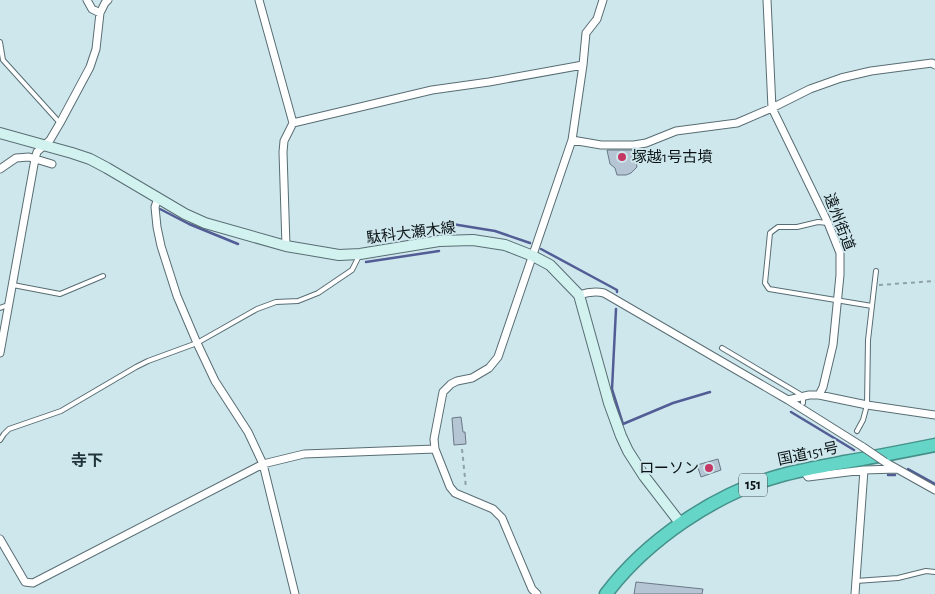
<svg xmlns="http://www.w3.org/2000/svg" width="935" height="594" font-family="'Alegreya Sans','Noto Sans JP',sans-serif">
<rect width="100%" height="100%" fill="#cee7ed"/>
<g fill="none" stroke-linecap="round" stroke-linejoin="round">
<!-- stream -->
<path stroke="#525d95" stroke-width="2.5" d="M160 209 189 224 238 244
M452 224 495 231 530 243
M541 249 617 290V292
M366 262 439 251
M616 309 612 389 623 424 673 403 710 392
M791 412 854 450
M908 469 935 484
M888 475H895"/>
</g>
<!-- building -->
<path fill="#b5c5d4" stroke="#6a7886" d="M607 150H634L637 167 631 173 626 175H617L615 168 610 164Z
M461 417 463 432H465L466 444 454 445 452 418Z
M718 459 721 470 701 477 697 465Z
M636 582 703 589 702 594H634Z"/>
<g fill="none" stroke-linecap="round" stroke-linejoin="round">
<!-- lane casing -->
<g stroke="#586d73" stroke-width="6">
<path id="lane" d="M0 42 3 60 60 123
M828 223 818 222 797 227H778L770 233 765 283 769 289 872 306
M13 285 60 294 103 276
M0 308 8 305
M722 348 803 396V403
M857 431 863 420 867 405 868 340 876 271
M0 440 4 434 9 429 61 411 136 367 148 361 197 343 257 309 276 302 298 301 318 293 352 270 359 256
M856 581 898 578 926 571 935 572"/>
</g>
<!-- street casing -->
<g stroke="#586d73" stroke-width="9">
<path id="street" d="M87 0 92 9 100 13
M259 0 293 123 284 141 283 152 286 246
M767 0 772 108 828 223 840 253V275L833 345 823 387 819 395
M293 123 432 90 489 82 583 65
M572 140 601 145H634L646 143 676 131 737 123 772 108 810 89 841 78 871 71 932 63 935 65
M0 169 16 158 29 157 52 164
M158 198 155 207 157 227 161 246 177 296 197 343 215 381 248 432 263 464 295 594
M579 295C588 292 595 291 604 293L788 400 863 447
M0 353 35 159 37 152 50 140 60 123 90 67 96 49 100 13 105 3 108 0
M788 400 809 395H819L867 405 935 415
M885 462 935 490
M803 470 808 477 864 470 897 469
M0 539 25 582 33 583 263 464 304 454 435 449
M537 594 532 589 502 518 493 509 455 493 450 487 435 449 434 439 443 392 451 384 457 381 472 378 489 368 498 357 572 140 583 65 586 33 597 19 603 0
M855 594 864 470"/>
</g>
<!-- secondary casing -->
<g stroke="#586d73" stroke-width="12">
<path id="secondary" d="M0 133 72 153 90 159 107 168 185 214 205 223 286 246 339 255 360 254 439 241 473 240 505 245 533 256 550 265 579 295 609 403 621 436 628 451 644 476 681 524"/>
</g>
<!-- highway casing -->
<g stroke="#459189" stroke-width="15">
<path id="highway" d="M606 594C646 541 714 494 779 476 800 470 823 466 845 462 875 457 905 451 935 445"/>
</g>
<!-- path -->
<path stroke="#8ea1a6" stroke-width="2" stroke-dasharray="4 4" stroke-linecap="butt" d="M879 285 935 281
M462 449 466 488"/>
<!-- lane -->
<use href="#lane" stroke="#fff" stroke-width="4"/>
<!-- street -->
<use href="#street" stroke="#fff" stroke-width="7"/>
<!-- secondary -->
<use href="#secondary" stroke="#d1f2ee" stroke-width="10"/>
<!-- highway -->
<use href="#highway" stroke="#65d5c8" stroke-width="12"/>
<!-- street-bridge casing -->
<g stroke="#586d73" stroke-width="9" stroke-linecap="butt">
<path id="street-bridge" d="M863 447 885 462"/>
</g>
<!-- street-bridge -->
<use href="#street-bridge" stroke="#fff" stroke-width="7"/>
</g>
<!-- markers -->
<g fill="#c53765" stroke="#cee7ed" stroke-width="2">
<circle cx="622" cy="157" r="5"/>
<circle cx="709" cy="468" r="5"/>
</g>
<g text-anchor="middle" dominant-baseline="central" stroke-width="4" stroke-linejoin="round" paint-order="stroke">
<!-- shield labels -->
<rect fill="#cee7ed" stroke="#455255" stroke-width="1" x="739" y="473.5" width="28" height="23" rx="4"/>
<g font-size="14" font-weight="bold" fill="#0a1214">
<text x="753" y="485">151</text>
</g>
<!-- poi labels -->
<g font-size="15" fill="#0a1214" stroke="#cee7ed" text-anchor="start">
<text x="632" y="157">塚越1号古墳</text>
<text x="699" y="468" text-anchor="end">ローソン</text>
</g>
<!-- street labels -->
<g font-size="15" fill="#0a1214" stroke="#cee7ed">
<text transform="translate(839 222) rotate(69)">遠州街道</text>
<text transform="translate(411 233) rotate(-7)">駄科大瀬木線</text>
<text transform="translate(808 454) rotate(-12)">国道151号</text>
</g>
<!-- neighbourhood labels -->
<g font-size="16" font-weight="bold" fill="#1f3338" stroke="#cee7ed">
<text x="87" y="461">寺下</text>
</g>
</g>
</svg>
